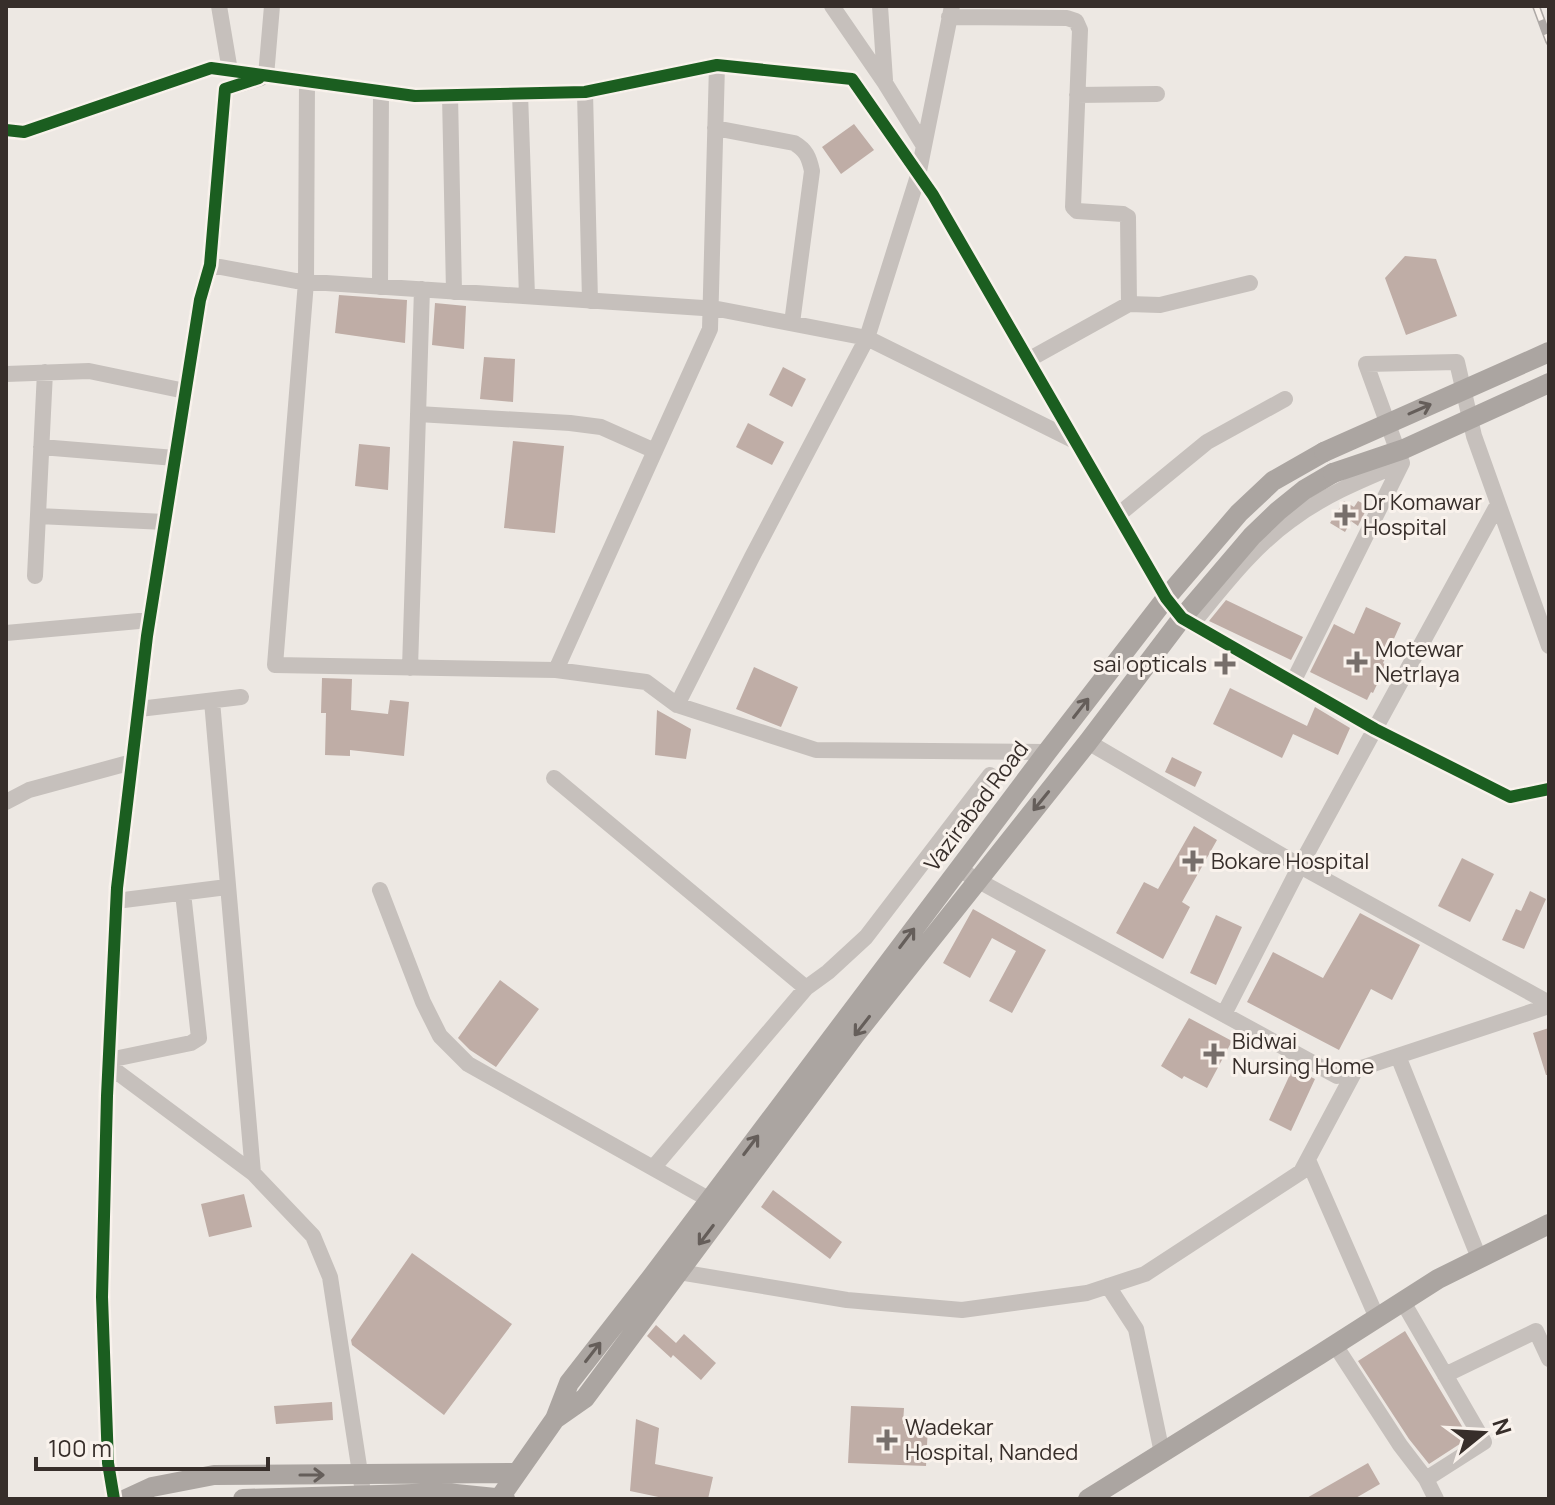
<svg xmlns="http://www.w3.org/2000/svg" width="1555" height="1505" font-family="Manrope,sans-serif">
<rect width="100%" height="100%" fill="#ede8e3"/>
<!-- building -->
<path fill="#bfada6" d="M854 124 874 150 841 174 822 147Z
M1405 256 1436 259 1457 316 1406 335 1385 278Z
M339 295 407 300 405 343 335 333Z
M435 303 466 306 464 349 432 345Z
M484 357 515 359 513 402 480 399Z
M783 367 806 379 792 407 769 395Z
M748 423 784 442 772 465 736 447Z
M513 441 564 446 555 533 504 528Z
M359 444 390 447 388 490 355 486Z
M1344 501 1354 507 1358 501 1368 506 1358 526 1351 521 1345 532 1330 523Z
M1226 600 1303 637 1291 660 1209 621Z
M1366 607 1401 623 1383 663 1386 665 1373 693 1371 692 1367 700 1310 672 1334 624 1354 634Z
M754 667 798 687 781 727 736 709Z
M322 678 352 679 351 710 388 714 390 700 409 702 404 756 350 750V756L325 755 326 713H321Z
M1230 688 1307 726 1315 707 1350 728 1338 755 1293 734 1282 758 1213 724Z
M657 710 691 729 686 759 655 755Z
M1172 757 1202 772 1195 787 1165 772Z
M1194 826 1217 840 1182 902 1190 907 1163 959 1116 933 1144 882 1158 889Z
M1462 858 1494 874 1470 922 1438 906Z
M1530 891 1546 899 1524 949 1502 940 1516 909 1521 911Z
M973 909 1046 950 1012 1013 989 1001 1016 951 992 938 970 978 943 963Z
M1360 913 1420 945 1392 1000 1371 989 1339 1050 1247 1002 1273 952 1323 978Z
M1216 915 1242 927 1216 985 1190 973Z
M500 980 539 1009 496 1067 470 1050 458 1038Z
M1189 1018 1232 1041 1207 1088 1184 1076 1182 1079 1161 1066Z
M1549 1028V1075H1546L1533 1033Z
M1293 1068 1315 1079 1291 1131 1269 1120Z
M773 1190 842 1242 830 1259 761 1207Z
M244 1194 252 1227 209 1237 201 1204Z
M412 1253 512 1324 444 1415 352 1345 351 1340Z
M656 1325 676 1343 684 1334 716 1363 701 1380 673 1355 671 1358 647 1336Z
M1405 1331 1469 1438 1429 1464 1409 1439 1358 1361Z
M332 1402 333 1420 276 1424 274 1406Z
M851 1406 904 1408 903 1424 928 1425 926 1466 848 1463Z
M636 1419 659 1428 655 1464 713 1477 708 1499H668L630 1491Z
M1368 1463 1380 1484 1354 1499H1305Z"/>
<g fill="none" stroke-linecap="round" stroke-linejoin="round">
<!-- minor -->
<path stroke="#c6c0bc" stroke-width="16" d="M219 6 230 71
M832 6 885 83 924 146
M880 6 885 80
M952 6 918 176 867 338 752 557 677 705 816 750 1047 752
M949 17 1067 18 1076 21 1080 30 1073 207 1077 211 1123 214 1128 217 1129 304
M266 76 272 6
M307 82 306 282 275 665 556 670
M585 92 590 301
M520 93 527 296
M450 95 454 292
M1077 95 1157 94
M715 128 794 143C806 150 809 157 812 171L792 323
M6 130 24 132 211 68 415 96 585 92 717 65 852 79 933 195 1166 598 1182 618 1375 729 1510 797 1549 789
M210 265 296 281 718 309 867 338 1075 441
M380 287 381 91
M1028 360 1129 304 1160 305 1250 283
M6 374 89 371 185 391
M418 414 570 423 601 427 655 451
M41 447 175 458
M1498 504 1300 866 1549 1003
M1118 515 1207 442 1285 399
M38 516 165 522
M35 576 45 372
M1192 624C1223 587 1252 548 1291 520 1324 495 1364 479 1402 463
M6 633 150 620
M410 668 422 289
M1293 682 1402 463 1366 364 1457 362 1474 436 1549 646
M212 701 253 1173
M677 705 646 682 556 670 710 329 717 65
M139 709 241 697
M1088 742 1300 866 1224 1014
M554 778 806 988
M6 802 29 790 132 762
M959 869 977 880 1337 1076 1549 1006
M380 890 423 1002 440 1036 468 1064 710 1200
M116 901 227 887
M1398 1056 1479 1258
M109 1060 191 1043 199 1038 183 893
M109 1066 253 1173 313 1236 330 1277 362 1486
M1308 1160 1377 1318
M653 1168 806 988 828 972 866 937 990 775
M679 1272 847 1300 962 1310 1087 1293 1145 1274 1301 1172 1356 1069
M1108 1286 1136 1329 1162 1453
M1403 1302 1484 1442 1426 1479
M1335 1345 1400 1445 1426 1479 1436 1499
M1445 1375 1536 1331 1549 1359
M114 1499 108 1463 102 1297 107 1096 117 888 147 636 200 300 210 265 225 89 261 78"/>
<!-- major -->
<path stroke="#aba5a1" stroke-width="20" d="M555 1419 585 1398 855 1035 1088 742 1182 618 1252 536 1278 511 1304 490 1333 473
M126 1499 152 1487 214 1475 517 1473
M243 1499 446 1493 505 1499
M499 1499 555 1419 569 1383 654 1274 1047 752 1166 598 1239 513 1273 481 1324 452
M1088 1499 1319 1355 1438 1279 1549 1224"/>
<!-- rail casing -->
<g stroke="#aea9a6" stroke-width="8">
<path id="rail" d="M1536 6 1549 41"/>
</g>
<!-- rail -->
<use href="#rail" stroke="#f9f2ec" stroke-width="5" stroke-dasharray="15" stroke-linecap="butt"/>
<!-- major-bridge -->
<path stroke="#aba5a1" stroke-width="20" d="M1324 452 1549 352
M1333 473 1404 449 1549 383"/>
<!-- cycleway casing -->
<g stroke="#f9f2ec" stroke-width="17">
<path id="cycleway" d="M6 130 24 132 211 68 415 96 585 92 717 65 852 79 933 195 1166 598 1182 618 1375 729 1510 797 1549 789
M114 1499 108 1463 102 1297 107 1096 117 888 147 636 200 300 210 265 225 89 259 78"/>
</g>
<!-- cycleway -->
<use href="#cycleway" stroke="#1b5e20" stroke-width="12"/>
</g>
<!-- one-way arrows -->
<defs><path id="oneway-shaft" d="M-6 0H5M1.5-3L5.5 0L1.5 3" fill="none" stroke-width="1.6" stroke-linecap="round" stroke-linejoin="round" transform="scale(2)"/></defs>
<g stroke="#655e5a">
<use href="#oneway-shaft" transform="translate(1420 409) rotate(-24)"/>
<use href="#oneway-shaft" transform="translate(1081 708) rotate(-52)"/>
<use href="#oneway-shaft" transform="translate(1041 801) rotate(129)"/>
<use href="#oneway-shaft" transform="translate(907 938) rotate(-53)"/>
<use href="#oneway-shaft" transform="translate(862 1026) rotate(128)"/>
<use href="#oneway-shaft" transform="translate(751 1145) rotate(-53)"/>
<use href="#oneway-shaft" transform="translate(706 1235) rotate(127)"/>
<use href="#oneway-shaft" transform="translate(593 1352) rotate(-52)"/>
<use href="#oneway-shaft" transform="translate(312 1475)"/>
</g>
<!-- markers -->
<g fill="#776f6b" stroke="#f9f2ec" stroke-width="3">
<path d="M1341 503h8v8h8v8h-8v8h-8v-8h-8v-8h8z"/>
<path d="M1353 650h8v8h8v8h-8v8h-8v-8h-8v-8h8z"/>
<path d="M1221 652h8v8h8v8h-8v8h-8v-8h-8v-8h8z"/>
<path d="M1189 849h8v8h8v8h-8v8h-8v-8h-8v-8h8z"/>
<path d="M1210 1042h8v8h8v8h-8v8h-8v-8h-8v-8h8z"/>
<path d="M883 1428h8v8h8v8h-8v8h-8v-8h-8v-8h8z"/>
</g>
<g text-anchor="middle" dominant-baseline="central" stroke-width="6" stroke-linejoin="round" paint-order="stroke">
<!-- poi labels -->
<g font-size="22" fill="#372e2a" stroke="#f9f2ec" text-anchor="start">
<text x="1363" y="502">Dr Komawar<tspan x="1363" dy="25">Hospital</tspan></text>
<text x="1375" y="649">Motewar<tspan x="1375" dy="25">Netrlaya</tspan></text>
<text x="1207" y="664" text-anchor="end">sai opticals</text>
<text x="1211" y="861">Bokare Hospital</text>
<text x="1232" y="1041">Bidwai<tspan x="1232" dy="25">Nursing Home</tspan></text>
<text x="905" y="1427">Wadekar<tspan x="905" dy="25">Hospital, Nanded</tspan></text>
</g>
<!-- street labels -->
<g font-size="22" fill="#372e2a" stroke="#f9f2ec">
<text transform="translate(976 806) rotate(-53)">Vazirabad Road</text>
</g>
</g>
<!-- border -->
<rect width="1555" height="1505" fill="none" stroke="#372e2a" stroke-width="16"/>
<!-- north arrow -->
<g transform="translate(1483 1433) rotate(72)" stroke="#f9f2ec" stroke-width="6" paint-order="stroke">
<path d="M0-6L14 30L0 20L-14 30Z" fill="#372e2a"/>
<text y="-12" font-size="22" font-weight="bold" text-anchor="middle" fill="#372e2a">N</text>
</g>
<!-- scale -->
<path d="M36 1457v12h232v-12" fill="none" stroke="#372e2a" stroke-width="4"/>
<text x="48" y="1457" font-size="24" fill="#372e2a" stroke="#f9f2ec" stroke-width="6" paint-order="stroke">100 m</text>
</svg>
